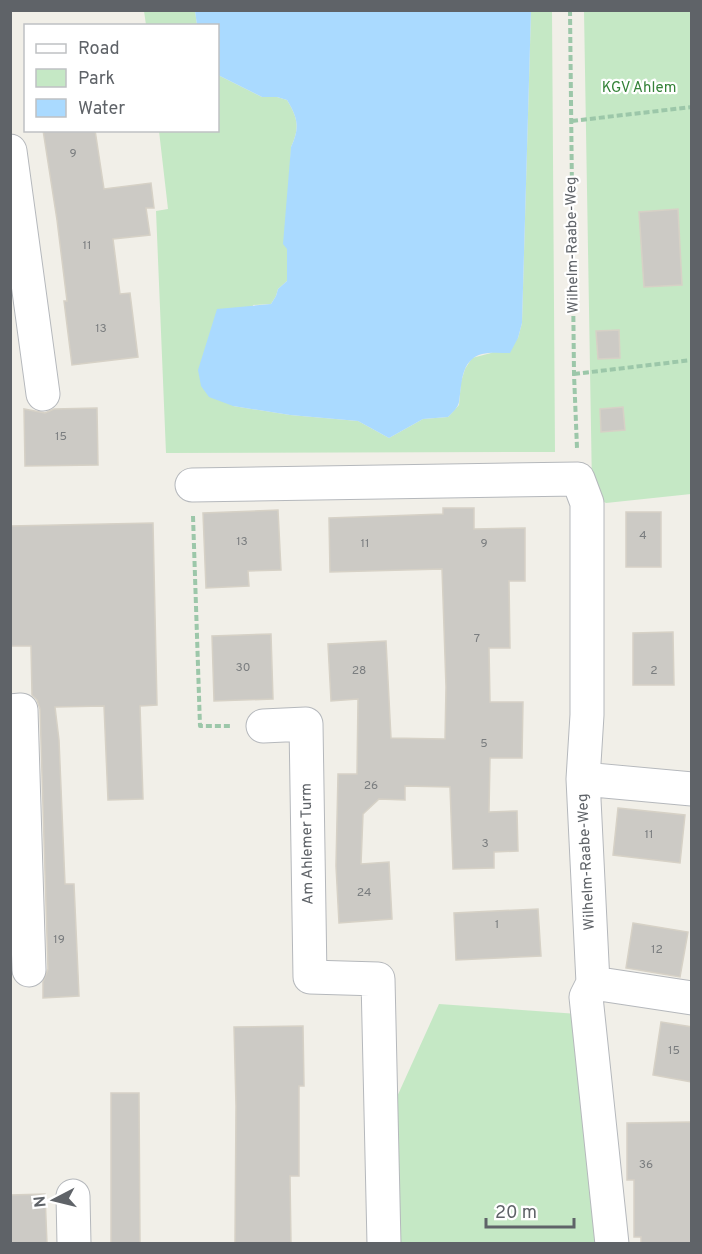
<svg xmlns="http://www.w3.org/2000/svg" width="702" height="1254" font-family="Overpass,sans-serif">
<rect width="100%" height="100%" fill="#f1efe8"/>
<!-- green -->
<path fill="#c5e8c5" d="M144 11H195L197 25H146Z
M531 11H552L555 452 166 453 156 211 168 209 159 131 218 130V75L262 97H277L287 100C298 118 300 128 291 147L287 281 278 289 276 296 271 304 253 305 233 406 290 415 358 421 389 438 423 419 448 417 459 405 461 382 465 369 472 358 491 353 518 338 522 323Z
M584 11H691V494L606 503 598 498 592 487Z
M439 1004 578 1014 599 1243H396V1099Z"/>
<!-- water -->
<path fill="#aadaff" d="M195 11H531L522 323 518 338 510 353C501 353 490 352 482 354 460 360 462 385 459 402 458 408 452 413 448 417L423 419 389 438 358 421 290 415 233 406 209 397 201 386 198 370 217 309 271 304 276 296 278 289 287 281V249L283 244 291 147C300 128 298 118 287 100L277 97H262L218 75V26L197 25Z"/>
<!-- building -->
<path fill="#cccac5" stroke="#d6d1c6" stroke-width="1.5" d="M43 130H95L104 189 151 183 154 208H146L150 235 113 239 120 294 130 293 138 357 72 365 64 301H67L57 220Z
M678 209 682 285 644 287 639 212Z
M619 330 620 358 598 359 596 331Z
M623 407 625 430 601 432 600 409Z
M97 408 98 465 25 466 24 409 45 413 54 409Z
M443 508H474V529L525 528V581H509L510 648H489L490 702H523L522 758H490L489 812 517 811 518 851 494 852V868L453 869 450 787 405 786V800L379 799 363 814 361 864 389 862 392 919 339 923 336 866 338 774H357L358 699 331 701 328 644 386 641 391 738 445 739 446 687 442 569 330 572 329 518 443 514Z
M278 510 281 570 248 571 249 586 206 588 203 513Z
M626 512H661V567H626Z
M153 523 157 705 140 706 143 799 108 800 104 706 55 707 59 740 65 884H74L79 996 43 998V982L48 969 40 709 37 700 32 695 31 646H10V526Z
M673 632 674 685H633V633Z
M271 634 273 699 214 701 212 636Z
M618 808 685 815 680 863 613 855Z
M538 909 541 956 456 960 454 913Z
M633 923 688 932 680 977 626 968Z
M661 1022 692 1027V1082L653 1075Z
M303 1026 304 1086H299V1176H290L291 1244H235L236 1106 234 1027Z
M111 1093H139L140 1244H111Z
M692 1122V1244H641V1237H634V1180H627V1123Z
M45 1194 47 1244H10V1195Z"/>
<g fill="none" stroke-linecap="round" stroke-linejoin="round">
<!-- minor casing -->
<g stroke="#b5b8bc" stroke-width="35">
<path id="minor" d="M10 151 43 394
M192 485 578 479 587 503V715L583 779 593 983 586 997 612 1244
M10 711 21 710 29 970
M263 726 306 724 310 977 378 979 384 1244
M583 779 692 789
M593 983 692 998
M73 1196 74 1244"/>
</g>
<!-- path -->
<path stroke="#9cc7a9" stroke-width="4" stroke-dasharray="6 3" stroke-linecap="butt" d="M570 10 574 374 577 448
M572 121 692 107
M574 374 692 360
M193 516 200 726H232"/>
<!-- minor -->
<use href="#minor" stroke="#fff" stroke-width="33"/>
</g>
<g text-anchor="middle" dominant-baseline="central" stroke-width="4.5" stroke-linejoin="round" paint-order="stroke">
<!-- number labels -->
<g font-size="12" fill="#7a7d7f">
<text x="73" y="154">9</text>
<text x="87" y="246">11</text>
<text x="101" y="329">13</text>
<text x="61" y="437">15</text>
<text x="643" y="536">4</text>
<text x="242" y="542">13</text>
<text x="365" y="544">11</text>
<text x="484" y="544">9</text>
<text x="477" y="639">7</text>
<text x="243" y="668">30</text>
<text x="359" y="671">28</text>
<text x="654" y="671">2</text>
<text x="484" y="744">5</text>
<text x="371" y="786">26</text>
<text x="649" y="835">11</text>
<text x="485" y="844">3</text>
<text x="364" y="893">24</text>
<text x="497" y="925">1</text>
<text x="59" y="940">19</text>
<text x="657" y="950">12</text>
<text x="674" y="1051">15</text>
<text x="646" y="1165">36</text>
</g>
<!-- park labels -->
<g font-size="15" fill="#348238" stroke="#fff">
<text x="639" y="88">KGV Ahlem</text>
</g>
<!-- street labels -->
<g font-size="15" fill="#5f6368" stroke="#fff">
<text transform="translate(573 245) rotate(-91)">Wilhelm-Raabe-Weg</text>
<text transform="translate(308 844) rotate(-91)">Am Ahlemer Turm</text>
<text transform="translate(587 862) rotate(-93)">Wilhelm-Raabe-Weg</text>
</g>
</g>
<!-- border -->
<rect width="702" height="1254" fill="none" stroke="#5f6368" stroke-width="24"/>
<!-- legend -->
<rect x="24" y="24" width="195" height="108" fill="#ffffff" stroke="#bfc1c3" stroke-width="1.5"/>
<rect x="36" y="44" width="30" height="9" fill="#ffffff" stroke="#bfc1c3" stroke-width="1.5"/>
<text x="78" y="54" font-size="18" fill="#5f6368">Road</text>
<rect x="36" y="69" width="30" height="18" fill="#c5e8c5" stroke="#bfc1c3" stroke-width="1.5"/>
<text x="78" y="84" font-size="18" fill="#5f6368">Park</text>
<rect x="36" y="99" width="30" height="18" fill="#aadaff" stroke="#bfc1c3" stroke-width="1.5"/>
<text x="78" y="114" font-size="18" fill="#5f6368">Water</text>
<!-- north arrow -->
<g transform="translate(54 1200) rotate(263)" stroke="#ffffff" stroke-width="4.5" paint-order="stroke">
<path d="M0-4.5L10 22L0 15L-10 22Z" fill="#5f6368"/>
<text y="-9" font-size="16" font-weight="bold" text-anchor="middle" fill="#5f6368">N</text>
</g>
<!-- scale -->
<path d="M486 1218v9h88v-9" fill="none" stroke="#5f6368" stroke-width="3"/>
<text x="495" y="1218" font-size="18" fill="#5f6368" stroke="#ffffff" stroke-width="4.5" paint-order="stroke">20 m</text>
</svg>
